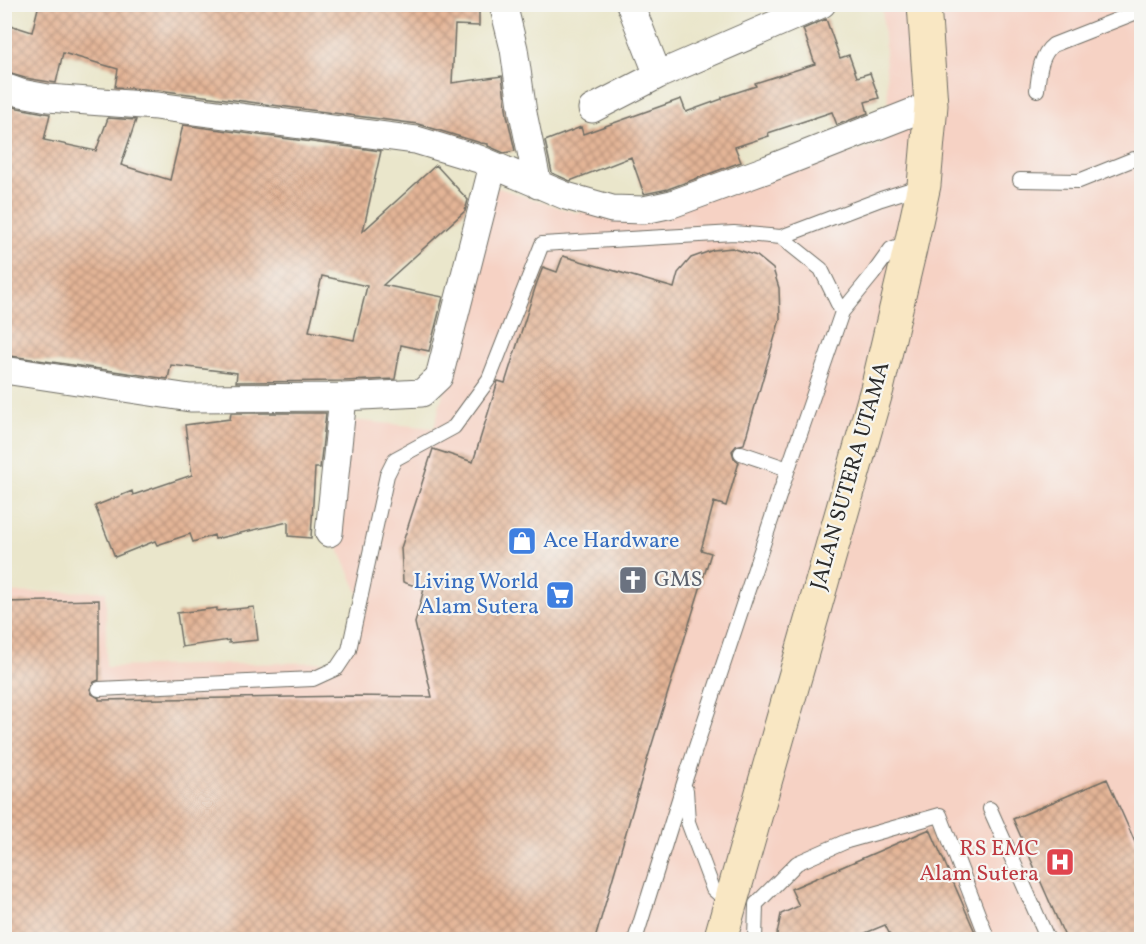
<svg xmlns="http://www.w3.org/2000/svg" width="1146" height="944" font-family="Vollkorn,serif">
<defs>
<pattern id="building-cross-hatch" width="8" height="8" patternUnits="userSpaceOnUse" patternTransform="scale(1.5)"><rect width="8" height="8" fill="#e4b597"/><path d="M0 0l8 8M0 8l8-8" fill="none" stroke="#b9937b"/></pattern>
</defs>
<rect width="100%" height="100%" fill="#f6f6f2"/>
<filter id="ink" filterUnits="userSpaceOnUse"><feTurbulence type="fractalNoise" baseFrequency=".0167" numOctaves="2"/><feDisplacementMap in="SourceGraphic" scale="12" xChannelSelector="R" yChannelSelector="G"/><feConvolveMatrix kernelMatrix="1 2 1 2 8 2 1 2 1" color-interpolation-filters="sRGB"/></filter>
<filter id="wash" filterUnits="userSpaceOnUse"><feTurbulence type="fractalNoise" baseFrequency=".008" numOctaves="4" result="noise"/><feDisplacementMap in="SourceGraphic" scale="24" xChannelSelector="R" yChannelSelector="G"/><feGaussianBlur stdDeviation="1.35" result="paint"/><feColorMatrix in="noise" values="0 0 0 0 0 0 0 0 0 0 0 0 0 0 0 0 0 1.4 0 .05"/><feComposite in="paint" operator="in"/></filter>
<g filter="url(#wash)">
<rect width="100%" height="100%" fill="#eae6cb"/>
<!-- built -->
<path fill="#f6d2c4" d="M882 5H1141V939H5L4 593 106 591V667L330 662 366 610 336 543 350 420 434 428 496 187 577 213 798 166 881 145 889 117Z"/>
<g id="blocks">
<!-- building -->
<path fill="url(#building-cross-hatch)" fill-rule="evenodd" d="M39 4H479V26L455 25 452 83 502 76 507 115 515 151 504 153 488 146V144L481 143 418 124 158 90 115 87 118 69 63 53 56 83 25 78 4 72V23L32 32Z
M826 19 840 58 849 55 857 77 870 73 879 98 865 102 868 113 837 125 832 112 768 133 769 136 735 147 741 162 668 189 644 194 631 157 570 181 552 173 545 141 581 127 583 134 681 99 686 112 722 99V97L756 86 755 83 815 64 803 29Z
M4 104 18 108 50 114 44 140 96 151 108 118 136 120 121 165 170 180 183 125 381 151 363 231 436 165 468 200 465 211 383 285 443 297 429 351 401 345 395 379 343 381 236 382 237 373 171 365 168 379 4 355ZM322 276 367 286 354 340 309 331Z
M732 248 757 256 773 269 779 288 780 319 744 444 736 446 732 451 734 458 739 462 726 506 714 502 701 550 711 553 648 757 595 939H4V602L99 600V680L94 682 90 689 92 694 99 698V700L351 696 432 697 415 623 424 589 403 582 401 548 433 449 473 462 498 381 505 383 536 285 543 267 557 272 563 256 674 288 678 273 691 258 713 250Z
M231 413H326L320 468H315L311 538 288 536V522L215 539 214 535 193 542 190 534 157 545 155 541 115 557 95 506 132 491 133 495 192 475 185 425 230 419Z
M254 607 258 640 229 643V640L182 647 177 613 217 608V611Z
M1107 779 1142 858V939H1066L1013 819Z
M930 829 978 939H892L885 925 851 939H776L781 914 799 906 791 889Z"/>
</g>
</g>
<g filter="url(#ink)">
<use href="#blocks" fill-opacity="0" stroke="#6e6c63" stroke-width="1.5"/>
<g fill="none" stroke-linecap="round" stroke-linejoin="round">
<!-- lane casing -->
<g stroke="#6e6c63" stroke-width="16">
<path id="lane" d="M1037 90C1039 74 1040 55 1053 45L1142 10
M1020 180 1079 181 1134 159
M781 237 881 199 922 186
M741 453 788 469
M99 689 313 679 337 668 349 650 387 475 395 459 454 427 489 379 542 244 734 233 781 237 821 269 842 312
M686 790 688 822 713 889 730 904
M990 809 1048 940
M635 940 685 780 788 469 842 312 873 274 891 249 909 242
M755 940 756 904 797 863 847 841 940 815 988 940"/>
</g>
<!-- street casing -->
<g stroke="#6e6c63" stroke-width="29">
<path id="street" d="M503 4 514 49 523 113 538 185
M630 4 658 75
M4 87 21 93 48 98 156 106 416 140 479 159 566 196 612 209 644 210 672 204 768 169 931 105
M592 109 658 75 822 4
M4 370 190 398 343 397 422 393 439 377 493 165
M329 533 343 397"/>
</g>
<!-- secondary casing -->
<g stroke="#6e6c63" stroke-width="35">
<path id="secondary" d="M720 940 877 389 910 249 924 185 931 105 924 4"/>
</g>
<!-- lane -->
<use href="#lane" stroke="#fff" stroke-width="14"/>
<!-- street -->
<use href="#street" stroke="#fff" stroke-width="27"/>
<!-- secondary -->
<use href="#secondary" stroke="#f9e7c3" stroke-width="33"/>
</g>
</g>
<!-- icons -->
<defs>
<g id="shop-square" transform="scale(1.5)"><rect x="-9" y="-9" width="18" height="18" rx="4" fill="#3f7fe0" stroke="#f6f6f2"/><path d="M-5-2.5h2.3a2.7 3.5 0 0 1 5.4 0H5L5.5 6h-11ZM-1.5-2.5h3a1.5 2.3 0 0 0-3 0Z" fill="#fff"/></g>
<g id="church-square" transform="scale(1.5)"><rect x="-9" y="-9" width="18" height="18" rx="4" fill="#6b7280" stroke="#f6f6f2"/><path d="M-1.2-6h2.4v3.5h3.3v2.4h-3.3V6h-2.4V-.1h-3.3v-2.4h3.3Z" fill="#fff"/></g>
<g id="supermarket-square" transform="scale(1.5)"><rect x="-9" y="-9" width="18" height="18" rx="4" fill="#3f7fe0" stroke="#f6f6f2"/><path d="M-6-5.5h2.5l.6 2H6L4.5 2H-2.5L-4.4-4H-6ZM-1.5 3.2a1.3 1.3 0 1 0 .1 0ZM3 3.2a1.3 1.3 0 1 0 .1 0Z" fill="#fff"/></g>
<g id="hospital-square" transform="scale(1.5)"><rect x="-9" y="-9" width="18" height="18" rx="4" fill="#e0444e" stroke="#f6f6f2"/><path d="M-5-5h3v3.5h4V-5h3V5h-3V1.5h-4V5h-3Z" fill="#fff"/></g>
</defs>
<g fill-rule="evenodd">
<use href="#shop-square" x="522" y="541"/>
<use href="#church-square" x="633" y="580"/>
<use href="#supermarket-square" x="560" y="595"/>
<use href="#hospital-square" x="1060" y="862"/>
</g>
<g text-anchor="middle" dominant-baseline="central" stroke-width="4.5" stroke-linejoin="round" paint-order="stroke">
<!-- street labels -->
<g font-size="22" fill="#2b2b2b" stroke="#f6f6f2">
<text transform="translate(851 476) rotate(-74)">JALAN SUTERA UTAMA</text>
</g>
<!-- shop labels -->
<g font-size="22" fill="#366cbe" stroke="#f6f6f2" text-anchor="start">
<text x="543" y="541">Ace Hardware</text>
<text x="539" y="582" text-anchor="end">Living World<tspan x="539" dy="25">Alam Sutera</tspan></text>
</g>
<!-- worship labels -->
<g font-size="22" fill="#5b616d" stroke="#f6f6f2" text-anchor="start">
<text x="654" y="580">GMS</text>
</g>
<!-- health labels -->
<g font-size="22" fill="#be3a42" stroke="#f6f6f2" text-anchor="end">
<text x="1039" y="849">RS EMC<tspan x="1039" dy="25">Alam Sutera</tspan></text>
</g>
</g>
<!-- margin -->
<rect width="1146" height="944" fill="none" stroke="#f6f6f2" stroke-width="24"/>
</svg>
